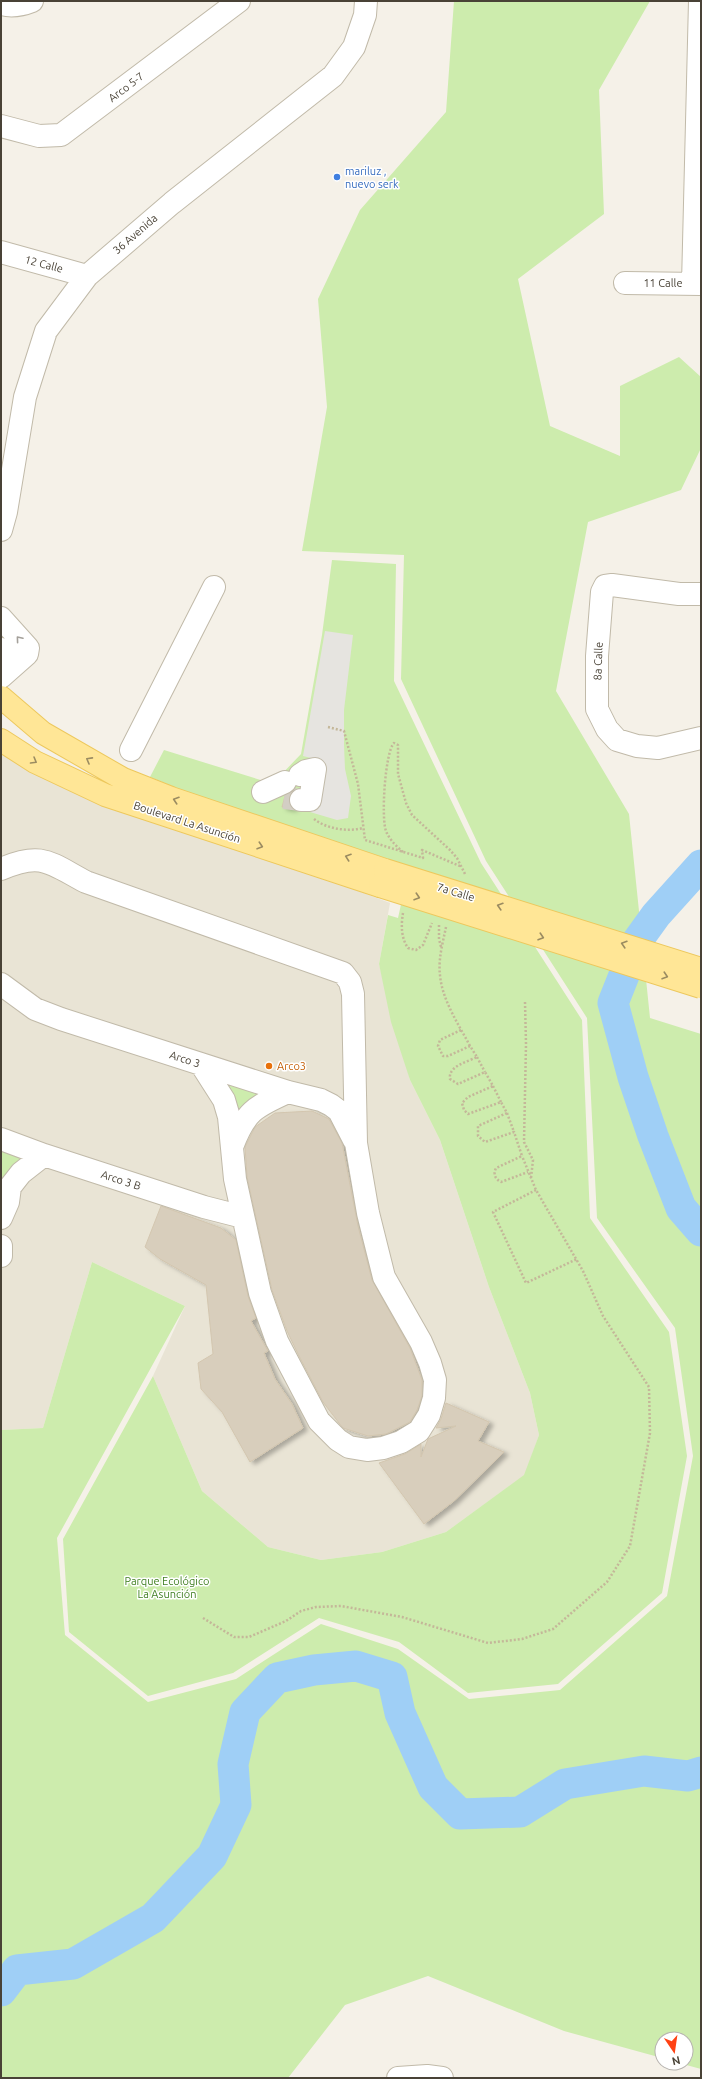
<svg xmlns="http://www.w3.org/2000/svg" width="702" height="2079" font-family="Ubuntu,sans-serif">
<defs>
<filter id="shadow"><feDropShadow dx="4.5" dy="2.5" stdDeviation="2" flood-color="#0004"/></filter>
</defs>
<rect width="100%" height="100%" fill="#f5f1e8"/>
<!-- residential -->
<path fill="#e9e4d5" d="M1 754 390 903 379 964 410 1080 440 1140 489 1287 530 1393 539 1435 525 1475 446 1532 382 1552 321 1560 268 1547 202 1491 153 1376 185 1306 92 1262 43 1428 1 1430Z"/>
<!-- green -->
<path fill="#cdecad" d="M454 1H650L599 90 604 214 518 279 550 426 620 456V386L679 357 701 377V448L681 490 588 522 556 691 629 814 650 1018 701 1034V2069L679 2063H686V2039H662V2058L564 2031 428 1976 345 2005 288 2078H1V1430L43 1428 92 1262 185 1306 57 1538 65 1635 148 1702 236 1679 321 1624 398 1649 469 1699 560 1690 667 1596 693 1456 675 1328 597 1218 587 1018 486 861 401 679 404 555 302 551 327 407 318 299 360 210 446 112Z
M332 560 396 564 394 681 481 863 582 1020 590 1218 669 1332 687 1456 662 1593 558 1684 468 1693 399 1642 319 1618 233 1673 148 1696 69 1632 63 1539 153 1376 202 1491 268 1547 321 1560 382 1552 446 1532 524 1475 539 1435 530 1393 489 1287 440 1140 410 1080 391 1022 379 964 388 915 398 918 402 900 428 872 201 798 150 777 164 750 267 782 279 777 301 754 322 635Z
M209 1070 278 1093 235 1131Z
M1 1144 31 1156 1 1207Z"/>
<!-- parking -->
<path fill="#e6e4e0" d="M325 631 353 635 344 710V745L345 769 351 796 348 818 337 820 310 812 319 760 303 756Z"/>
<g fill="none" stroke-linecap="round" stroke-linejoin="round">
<!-- river -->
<path stroke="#9fcff6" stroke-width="31" d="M701 865 656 915 638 940 613 1003 633 1077 653 1136 681 1208 701 1231
M1 1991 17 1970 73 1964 153 1918 212 1856 236 1805 233 1764 245 1712 277 1678 314 1670 356 1666 392 1677 400 1713 433 1787 460 1814 520 1812 565 1784 644 1771 688 1776 701 1772"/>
</g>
<!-- building -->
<path fill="#d8cebc" stroke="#d3c6af" filter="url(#shadow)" d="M291 792 289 800 293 809 282 807 285 796Z
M312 1111 329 1119 342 1143 358 1226 372 1280 410 1348 422 1380V1396L417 1410 410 1422 386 1434 368 1436 343 1428 339 1423 323 1402 299 1356 287 1331 272 1290 247 1177 245 1147 255 1127 275 1113Z
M161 1206 221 1228 236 1240 248 1296 256 1318 251 1321 268 1351 264 1353 275 1379 292 1404 303 1428 250 1462 222 1412 201 1389 198 1363 213 1354 206 1285 160 1259 145 1247Z
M446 1403 489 1422 478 1441 504 1452 454 1501 424 1524 379 1463 405 1454 421 1444V1457L428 1439 456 1426 436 1428 441 1419Z"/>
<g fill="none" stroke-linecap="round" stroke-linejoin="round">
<!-- minor-tunnel -->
<path stroke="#d3cec4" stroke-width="22" stroke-dasharray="22 11" stroke-linecap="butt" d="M284 798 301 800"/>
<!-- minor casing -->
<g stroke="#c1baa9" stroke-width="24">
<path id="minor" d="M1 4C12 7 22 5 32 1
M1 126 39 136 61 135 239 1
M1 252 87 276
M625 283 701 284
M693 284 700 1
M1 530 6 512 25 397 46 331 87 276 172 203 333 76 354 47 365 15 366 1
M701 594H679L612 585 605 586 602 592 597 656V709L607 729 617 740 637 746 658 748 701 738
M1 618 28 648 27 654 1 677
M1 649 14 665
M131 750 214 587
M300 775 306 771 315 769 310 800H301
M263 792 285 782
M1 869C42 851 50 863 86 882L343 973 350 982 353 994 356 1143 368 1213 384 1277 421 1342 430 1363 435 1380 434 1398 429 1415 419 1431 401 1442 383 1448 367 1450 349 1447 338 1440 319 1421 277 1341 260 1293 235 1179 229 1117 224 1100 201 1064
M1 984 35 1009 61 1019 288 1092 321 1100 331 1105 339 1111 354 1140
M1 1139 44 1155 204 1207 243 1217
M232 1147C245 1112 254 1107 288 1092
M1 1218 8 1202 10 1187 21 1173 44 1155
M1 1246V1256
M398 2078 427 2076 442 2078"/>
</g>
<!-- major casing -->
<g stroke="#edc85d" stroke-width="24">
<path id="major" d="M1 697 43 733 123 779 171 798 385 870
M1 740 35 762 105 795 380 886"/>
</g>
<!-- path -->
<path stroke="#c4b799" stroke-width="2.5" stroke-dasharray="2 2" stroke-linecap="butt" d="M328 727 344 731 358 784 365 840 423 858 422 850 462 867
M314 819C327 829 347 832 363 828
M403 852C396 846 389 839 386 831 381 818 385 752 394 743L398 745V774L406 803 412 815 450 850 457 858 465 874
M403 913C401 925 401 938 408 948L416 950 423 945 432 923
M439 925V939L441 947
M446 927C443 942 438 959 440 975 442 1000 459 1025 470 1046
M525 1002 526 1044 524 1142 533 1160 531 1178
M461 1030 440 1040 438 1046 443 1056H448L470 1046 477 1057C467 1062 448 1066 450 1079L458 1084 485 1072 493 1086 468 1097 462 1103 464 1110 468 1114 501 1102 507 1113 478 1126V1136L485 1142 514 1132 522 1156 496 1168C493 1174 495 1179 501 1182L528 1172
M477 1057 485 1072
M493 1086 501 1102
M507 1113 514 1132
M536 1190 493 1212 526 1283 577 1259
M203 1618 234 1637H249L286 1621 301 1611 316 1607 341 1606 402 1617 488 1643 522 1639 553 1629 607 1582 630 1546 650 1433 649 1387 603 1316 583 1271 536 1190 522 1156"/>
<!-- minor -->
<use href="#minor" stroke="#fff" stroke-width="22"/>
<!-- major -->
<use href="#major" stroke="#ffe696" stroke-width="22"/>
<!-- major-bridge casing -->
<g stroke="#edc85d" stroke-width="24" stroke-linecap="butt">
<path id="major-bridge" d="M385 870 701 969
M380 886 701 987"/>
</g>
<!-- major-bridge -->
<use href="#major-bridge" stroke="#ffe696" stroke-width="22"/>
</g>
<!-- one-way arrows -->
<defs><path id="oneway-chevron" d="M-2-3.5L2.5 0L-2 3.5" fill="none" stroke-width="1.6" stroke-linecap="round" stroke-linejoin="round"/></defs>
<use stroke="#a4a09a" href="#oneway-chevron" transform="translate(19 639) rotate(-130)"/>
<g stroke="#9b8c61">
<use href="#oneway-chevron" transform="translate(89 760) rotate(-151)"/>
<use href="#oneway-chevron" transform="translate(34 761) rotate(30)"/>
<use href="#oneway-chevron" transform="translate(176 800) rotate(-162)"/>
<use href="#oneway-chevron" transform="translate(260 846) rotate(18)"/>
<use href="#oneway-chevron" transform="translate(348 857) rotate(-161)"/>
<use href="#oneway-chevron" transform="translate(417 897) rotate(18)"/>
<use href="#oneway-chevron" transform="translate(500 906) rotate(-163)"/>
<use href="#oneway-chevron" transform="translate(541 937) rotate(18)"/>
<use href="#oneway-chevron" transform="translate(624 944) rotate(-163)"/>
<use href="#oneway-chevron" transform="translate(665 976) rotate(18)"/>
</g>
<!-- markers -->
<circle fill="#3f7fe0" stroke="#fff" stroke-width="1.5" cx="337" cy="177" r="4"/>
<circle fill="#e8710a" stroke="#fff" stroke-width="1.5" cx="269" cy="1066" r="4"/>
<g text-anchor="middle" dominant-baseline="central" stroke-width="3" stroke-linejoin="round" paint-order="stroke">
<!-- street labels -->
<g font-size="11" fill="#494236" stroke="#fff">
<text transform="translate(126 87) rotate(-37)">Arco 5-7</text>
<text transform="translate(135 234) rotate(-41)">36 Avenida</text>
<text transform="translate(44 264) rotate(15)">12 Calle</text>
<text x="663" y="283">11 Calle</text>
<text transform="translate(598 661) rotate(-88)">8a Calle</text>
<text transform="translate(187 822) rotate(18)">Boulevard La Asunción</text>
<text transform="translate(456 892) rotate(17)">7a Calle</text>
<text transform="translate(185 1059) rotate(18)">Arco 3</text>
<text transform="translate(121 1180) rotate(18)">Arco 3 B</text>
</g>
<!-- shop labels -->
<g font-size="11" fill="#366cbe" stroke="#fff" text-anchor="start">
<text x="345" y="171">mariluz ,<tspan x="345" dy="13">nuevo serk</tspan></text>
</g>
<!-- food labels -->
<g font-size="11" fill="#c56008" stroke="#fff" text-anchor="start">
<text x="277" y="1066">Arco3</text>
</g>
<!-- park labels -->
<g font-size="11" fill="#428024" stroke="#fff">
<text x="167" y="1581">Parque Ecológico<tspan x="167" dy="13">La Asunción</tspan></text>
</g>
</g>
<!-- border -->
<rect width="702" height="2079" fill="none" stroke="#494236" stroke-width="4"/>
<!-- north arrow -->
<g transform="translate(674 2051) rotate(167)"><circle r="19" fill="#ffffff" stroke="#b6b3af"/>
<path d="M0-3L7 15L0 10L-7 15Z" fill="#ff4214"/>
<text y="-6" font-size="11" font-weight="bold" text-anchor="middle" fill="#494236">N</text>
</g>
</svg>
